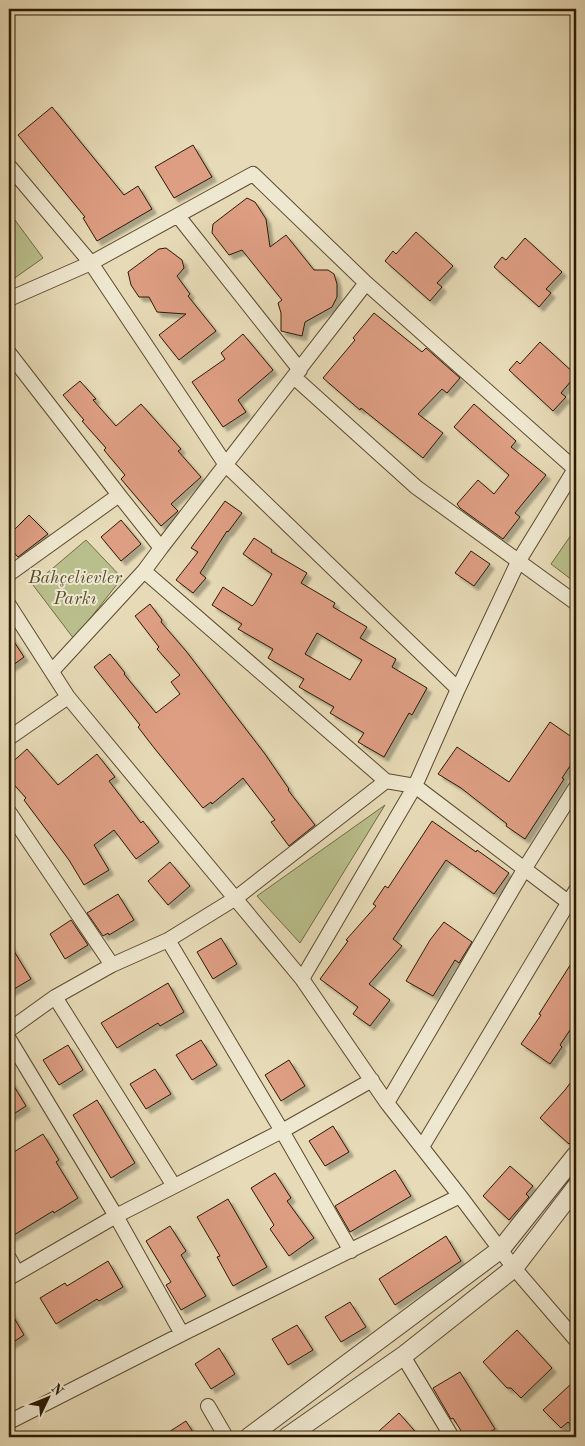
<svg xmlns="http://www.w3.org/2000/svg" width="585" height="1446" font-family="'Old Standard TT',serif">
<defs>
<filter id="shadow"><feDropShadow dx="4.5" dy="4.5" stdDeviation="1" flood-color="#0004"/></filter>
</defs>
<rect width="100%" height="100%" fill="#e7dbb7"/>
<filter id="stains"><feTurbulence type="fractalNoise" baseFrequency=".004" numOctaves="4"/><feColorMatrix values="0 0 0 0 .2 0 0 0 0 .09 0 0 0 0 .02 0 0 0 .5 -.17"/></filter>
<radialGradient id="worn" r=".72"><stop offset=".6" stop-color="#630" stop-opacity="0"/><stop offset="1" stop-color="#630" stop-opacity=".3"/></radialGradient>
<!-- green -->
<path fill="#b9bf8c" stroke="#726c48" d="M9 212 43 258 9 282Z
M576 528V583L551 564Z
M86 540 122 578 74 639 33 585Z
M385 805 300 943 257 896Z"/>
<!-- building -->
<path fill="#de9e83" stroke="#2c1a03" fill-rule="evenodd" filter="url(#shadow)" d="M52 107 124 195 138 186 152 209 97 241 83 218 85 217 18 135Z
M193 145 212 177 174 198 155 167Z
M247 198 255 202 266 219 270 247 286 235 314 270H328L334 274 337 284V297L332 307 305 322 302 336 281 331V313L278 303 282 300 242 250 229 255 212 233 213 224Z
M416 232 453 266 437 283 442 287 430 301 385 261 393 251 396 254Z
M525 238 562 272 546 289 551 293 539 307 494 267 502 257 506 260Z
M166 248 182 260 184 268 177 276 190 294 188 296 216 331 179 360 159 335 186 314 157 312 149 297H139L131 285 128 272 159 249Z
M374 313 422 352 426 348 460 378 447 393 442 389 418 414 443 433 423 458 361 408 360 410 323 378 355 340 353 338Z
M243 334 273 370 238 400 246 412 223 427 192 382 225 359 221 353Z
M540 342 576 375 561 393 566 397 553 411 509 370 517 361 520 364Z
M80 381 96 399 93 400 116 426 141 404 181 449 178 451 201 477 171 504 178 511 161 526 121 479 125 475 104 450 106 448 82 421 84 420 63 395Z
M474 404 516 441 511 447 546 475 515 513 520 517 503 539 460 508 457 504 478 480 494 494 509 475 454 427Z
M225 501 242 513 228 532 227 531 200 573 206 578 193 593 176 580 198 552 191 548Z
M29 515 48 534 18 557 9 547V535Z
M121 520 141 544 121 561 101 537Z
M254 538 272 550 271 552 307 573 301 583 335 603 333 607 367 627 360 638 396 659 392 667 427 688 412 715 409 713 384 757 358 742 364 733 330 713 334 707 299 687 304 679 268 658 273 649 238 629 242 624 212 605 223 587 252 606 255 603 272 574 243 554ZM317 633 362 660 350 680 305 654Z
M471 551 490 564 474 586 455 573Z
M150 604 162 620 161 622 186 651 265 754 289 789 288 790 315 825 289 846 271 822 275 820 243 778 212 804 211 802 203 808 155 749 138 727 140 725 94 667 110 654 125 673 124 674 156 713 180 694 171 682 180 675 157 649 159 647 135 616Z
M9 634 24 657 9 668Z
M550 722 576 740V757L562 778 564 779 525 839 506 826 507 824 461 788 438 774 457 747 509 782Z
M27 749 58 785 97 754 115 777 109 781 141 823 143 821 159 842 136 859 114 830 94 845 109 870 84 885 69 860 24 800 26 798 9 779V765Z
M432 821 476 852 477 850 509 873 494 894 446 860 393 939 402 946 369 984 390 1000 370 1026 353 1014 358 1007 320 979 348 941 346 940 376 906 373 904 385 886 388 888Z
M170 862 190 886 168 905 148 881Z
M118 894 134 920 109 935 108 933 103 936 87 913Z
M71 920 88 945 65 959 50 934Z
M444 922 472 942 459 963 455 960 433 996 406 981 430 940Z
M221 938 237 964 213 979 197 952Z
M9 943 31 979 9 992Z
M576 956V1021L560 1045 562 1047 550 1064 521 1044 541 1015 539 1014Z
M168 983 184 1012 160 1026 158 1023 117 1048 101 1023Z
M201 1040 217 1065 192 1080 176 1055Z
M68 1045 83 1070 59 1085 43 1060Z
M289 1060 305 1086 281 1101 265 1075Z
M155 1069 171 1094 146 1109 130 1084Z
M576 1075V1136L569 1144 540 1118 565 1090Z
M9 1078 26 1106 9 1117Z
M97 1100 135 1163 111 1178 73 1115Z
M333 1126 349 1152 325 1166 309 1141Z
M43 1134 59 1160 56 1162 78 1198 54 1213 53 1211 9 1238V1155Z
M510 1166 533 1186 526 1194 529 1197 509 1220 483 1196Z
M395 1170 411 1196 350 1232 335 1206Z
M275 1173 291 1198 287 1201 314 1238 289 1256 270 1229 274 1225 251 1188Z
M228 1199 267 1267 233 1286 217 1257 220 1256 197 1217Z
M170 1226 186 1251 181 1255 206 1296 181 1310 166 1285 171 1282 146 1241Z
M446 1236 461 1261 395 1305 379 1279Z
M108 1261 123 1287 99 1301 97 1299 56 1324 40 1298 65 1283 67 1286Z
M350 1302 366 1327 341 1342 325 1317Z
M9 1309 24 1335 9 1345Z
M297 1325 313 1350 288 1365 272 1339Z
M517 1330 552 1368 521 1398 511 1388H507L483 1362Z
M219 1348 235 1374 211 1389 195 1364Z
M460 1372 495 1429 482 1437H465L453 1418 451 1419 433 1388Z
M571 1384 576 1390V1431L568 1422 561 1428 543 1410Z
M399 1413 420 1437H384L379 1431Z
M186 1421 196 1437H161Z"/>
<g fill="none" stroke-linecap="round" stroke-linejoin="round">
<!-- minor casing -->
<g stroke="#5b4a30" stroke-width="16">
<path id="minor" d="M9 166 91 263 226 465 458 689 415 786 302 979 387 1103 460 1196 514 1268 576 1340
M178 216 300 370
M366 283 575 469 518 562 458 689
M9 299 91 263 253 174 366 283 161 548
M9 353 119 495 9 574
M294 377 416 487 576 603
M119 495 161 548 144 571
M9 605 68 697 302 979
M52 671 144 571 386 781 415 786 576 908
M9 738 68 697
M9 812 112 965
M168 940 282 1131 351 1251
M55 997 174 1186
M9 1030 55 997 112 965 168 940 236 898 386 781
M9 1039 116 1216 282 1131 372 1080
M387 1103 525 868 576 787
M422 1147 576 890
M9 1258 17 1273
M9 1278 116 1216 182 1334 460 1196
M403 1356 452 1437
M208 1406 226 1437
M9 1422 182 1334"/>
</g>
<!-- tertiary casing -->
<g stroke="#5b4a30" stroke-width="20">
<path id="tertiary" d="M249 1437 501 1249 576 1155
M287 1437 403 1356 514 1268 576 1187"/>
</g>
<!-- minor -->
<use href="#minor" stroke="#efe8d0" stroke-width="14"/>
<!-- tertiary -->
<use href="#tertiary" stroke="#efe8d0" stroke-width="18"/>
</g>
<g text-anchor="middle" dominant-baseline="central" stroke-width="4" stroke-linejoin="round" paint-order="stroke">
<!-- park labels -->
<g font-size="18" font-style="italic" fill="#564c2c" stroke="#efe8d0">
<text x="75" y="578">Bahçelievler<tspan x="75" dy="21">Parkı</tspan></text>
</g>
</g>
<!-- margin -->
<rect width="585" height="1446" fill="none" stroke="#e7dbb7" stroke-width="30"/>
<rect x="10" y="10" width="565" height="1426" fill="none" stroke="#2c1a03" stroke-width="2.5"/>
<rect x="15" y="15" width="555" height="1416" fill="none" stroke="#2c1a03"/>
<!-- north arrow -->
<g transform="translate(48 1398) rotate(47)" stroke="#efe8d0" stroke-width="4" paint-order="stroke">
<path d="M0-4L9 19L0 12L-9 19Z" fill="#2c1a03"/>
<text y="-8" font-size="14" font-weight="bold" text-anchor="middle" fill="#2c1a03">N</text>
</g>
<rect width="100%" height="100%" filter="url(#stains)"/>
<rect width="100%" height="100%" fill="url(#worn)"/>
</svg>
